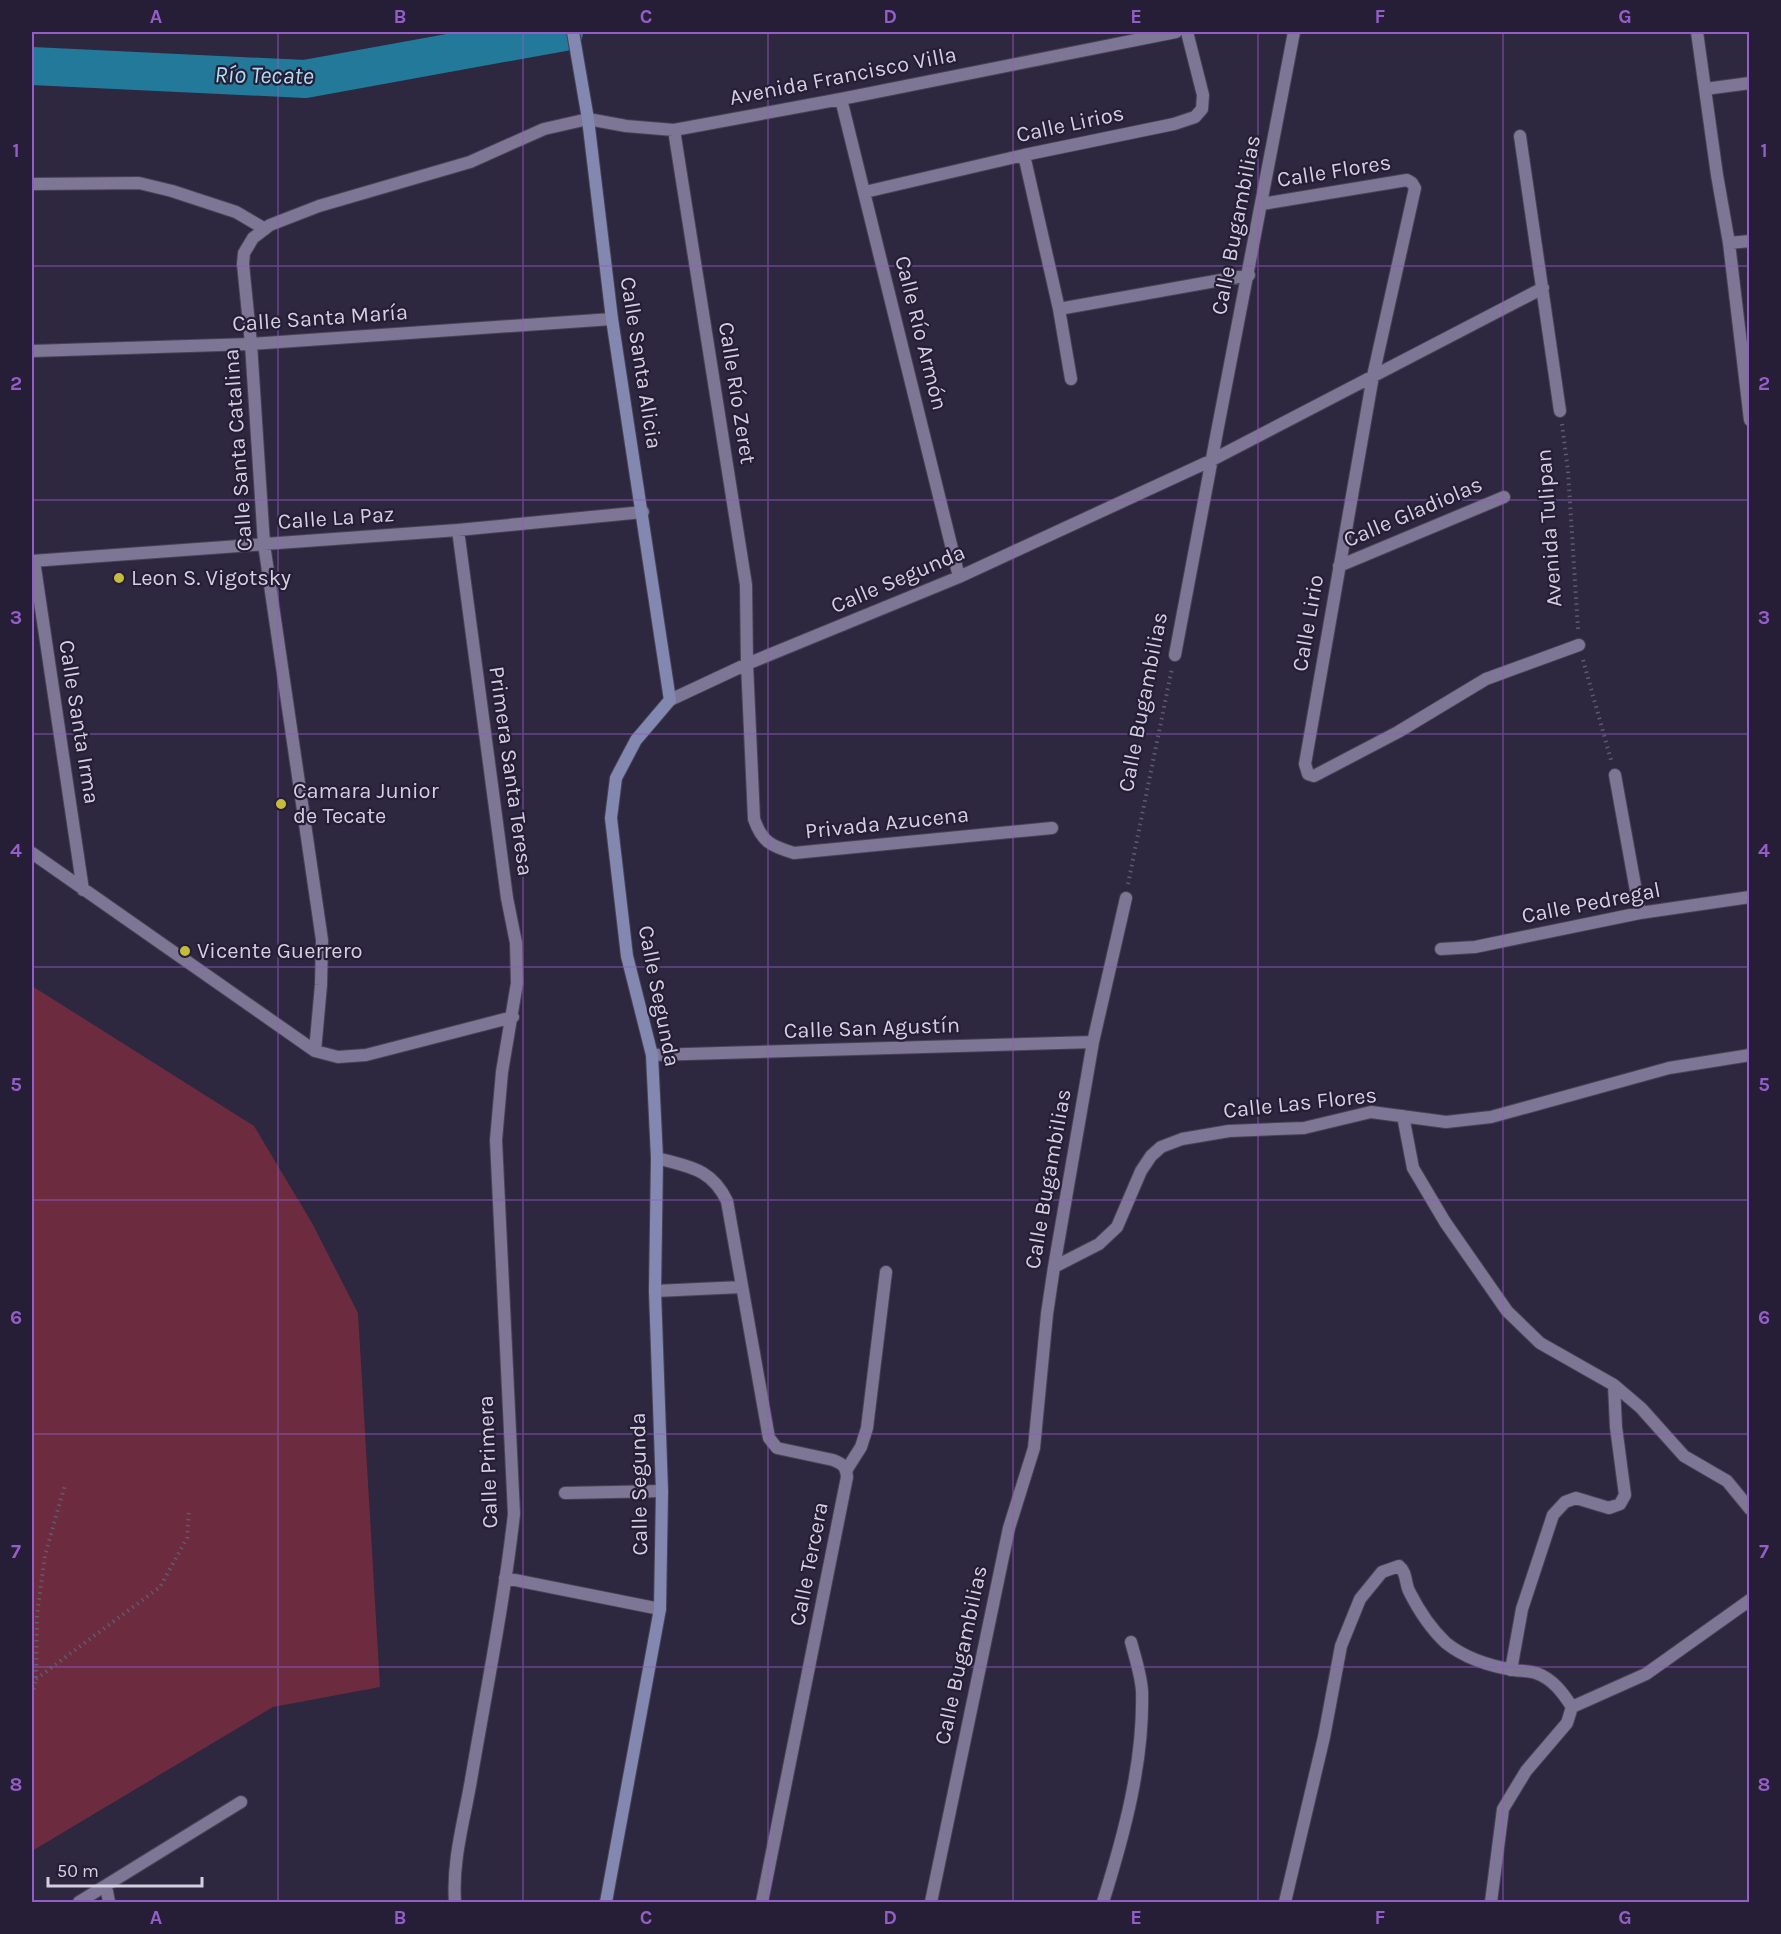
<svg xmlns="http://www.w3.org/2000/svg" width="1781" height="1934" font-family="Karla,sans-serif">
<rect width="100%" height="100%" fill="#2e2740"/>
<!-- green -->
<path fill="#6d2b3f" d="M32 986 254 1126 312 1223 358 1313 380 1687 273 1707 32 1851Z"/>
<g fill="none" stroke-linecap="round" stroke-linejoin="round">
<!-- river -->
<path stroke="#23799a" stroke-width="38" d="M32 66 305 79 564 32"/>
<!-- lane casing -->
<g stroke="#484257" stroke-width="14">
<path id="lane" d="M847 1469 861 1447 867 1428 886 1272"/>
</g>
<!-- street casing -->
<g stroke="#484257" stroke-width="14">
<path id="street" d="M1697 32 1717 175 1729 243 1750 420
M1705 89 1750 83
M841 99 959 577
M674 130 746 585 747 664 754 819C762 842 771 846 794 853L1052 828
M1520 136 1560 411
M1024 155 1059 309 1071 379
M32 184 139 183 172 191 236 212 265 229
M865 192 1024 155 1174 124 1195 117 1202 109 1203 95 1187 32
M1262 204 1407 180 1412 183 1415 188 1373 376 1305 764 1308 774 1314 776 1398 732 1486 679 1579 645
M1729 243 1750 241
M1059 309 1249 275
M32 351 251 344 612 319
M32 561 458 530 643 512
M34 561 83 890
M1339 566 1504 497
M1175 655C1213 447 1255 240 1294 32
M670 700 747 664 959 577 1210 461 1543 288
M1615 775 1640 913
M32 853 315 1051 338 1057 366 1055 513 1017
M1441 949 1475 947 1640 913 1750 897
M315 1051 321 985 322 940 264 544 251 344 243 264 244 253 253 238 270 225 319 206 470 162 544 129 588 119 626 126 674 130 841 99 1176 32
M652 1055 1093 1042
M1403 1116 1413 1168 1445 1222 1507 1311 1540 1343 1614 1385 1616 1427 1625 1495 1620 1504 1609 1508 1576 1498 1565 1502 1553 1515 1522 1609 1511 1670
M657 1158C689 1167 711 1168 727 1201L769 1438 777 1448 833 1460C843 1464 846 1466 847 1477L762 1902
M1054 1267 1099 1244 1117 1227 1141 1171 1151 1156 1161 1147 1182 1139 1229 1131 1304 1128 1371 1112 1446 1122 1491 1117 1669 1068 1750 1055
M655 1291 742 1287
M1614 1385 1641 1408 1684 1456 1727 1481 1750 1509
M565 1493 662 1491
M505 1578 660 1609
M1572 1707 1646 1674 1750 1600
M106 1886 109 1902
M79 1902 241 1802
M455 1902C452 1861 464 1821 471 1780 486 1692 504 1603 514 1514L496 1140 502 1072 517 983 516 943 507 898 458 530
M931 1902 1009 1528 1034 1448 1047 1314 1054 1267 1093 1042 1126 898
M1103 1902C1124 1835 1144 1762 1142 1691 1141 1675 1135 1657 1131 1642
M1285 1902 1324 1737 1341 1646 1360 1599 1382 1572 1399 1566C1407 1572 1405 1583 1409 1591 1419 1611 1430 1628 1446 1643 1465 1658 1489 1666 1514 1670 1521 1671 1530 1671 1536 1673 1553 1679 1563 1693 1572 1707L1567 1723 1526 1771 1503 1809 1491 1902"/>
</g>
<!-- secondary casing -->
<g stroke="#484257" stroke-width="14">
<path id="secondary" d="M573 32 588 119 612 319 670 700 636 740 616 778 611 818 627 956 652 1055 657 1158 655 1291 662 1491 660 1609 606 1902"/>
</g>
<!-- path -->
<path stroke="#605a70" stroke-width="4" stroke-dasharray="1.5 4.5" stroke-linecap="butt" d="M1562 424 1568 471 1578 629
M1583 660 1611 760
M1128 884 1172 668
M36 1679 160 1587 187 1538 189 1510
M32 1695 36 1679 37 1615 45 1555 65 1485"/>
<!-- lane -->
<use href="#lane" stroke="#7d7694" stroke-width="12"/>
<!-- street -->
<use href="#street" stroke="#7d7694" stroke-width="12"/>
<!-- secondary -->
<use href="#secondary" stroke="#8288b0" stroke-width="12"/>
</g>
<!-- grid -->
<path fill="none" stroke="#955dc9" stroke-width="1.5" stroke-opacity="0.55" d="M278 32V1902M523 32V1902M768 32V1902M1013 32V1902M1258 32V1902M1503 32V1902M32 266H1750M32 500H1750M32 734H1750M32 967H1750M32 1200H1750M32 1434H1750M32 1667H1750"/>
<!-- markers -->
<g fill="#c5bc3d" stroke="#251e36" stroke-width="2">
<circle cx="119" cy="578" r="6"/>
<circle cx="281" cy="804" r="6"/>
<circle cx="185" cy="951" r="6"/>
</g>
<g text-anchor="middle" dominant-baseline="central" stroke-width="4.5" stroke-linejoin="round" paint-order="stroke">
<!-- street labels -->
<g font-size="22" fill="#d3cfe0" stroke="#251e36">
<text transform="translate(843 76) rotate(-11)">Avenida Francisco Villa</text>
<text transform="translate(1070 124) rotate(-12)">Calle Lirios</text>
<text transform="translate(1334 171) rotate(-9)">Calle Flores</text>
<text transform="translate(1236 225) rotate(-79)">Calle Bugambilias</text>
<text transform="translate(320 318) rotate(-4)">Calle Santa María</text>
<text transform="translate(921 333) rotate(76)">Calle Río Armón</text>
<text transform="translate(641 363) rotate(81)">Calle Santa Alicia</text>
<text transform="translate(737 393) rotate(81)">Calle Río Zeret</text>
<text transform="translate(238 450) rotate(-94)">Calle Santa Catalina</text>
<text transform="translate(1413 512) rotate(-23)">Calle Gladiolas</text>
<text transform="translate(336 518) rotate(-4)">Calle La Paz</text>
<text transform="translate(1549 528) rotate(-94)">Avenida Tulipan</text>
<text transform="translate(898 579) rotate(-23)">Calle Segunda</text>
<text transform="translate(1308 623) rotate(-80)">Calle Lirio</text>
<text transform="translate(1143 702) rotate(-79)">Calle Bugambilias</text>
<text transform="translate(79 722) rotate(81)">Calle Santa Irma</text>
<text transform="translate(511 771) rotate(82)">Primera Santa Teresa</text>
<text transform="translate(887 823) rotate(-6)">Privada Azucena</text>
<text transform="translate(1591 903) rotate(-11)">Calle Pedregal</text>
<text transform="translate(659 996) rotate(79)">Calle Segunda</text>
<text transform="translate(872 1028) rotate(-2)">Calle San Agustín</text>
<text transform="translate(1300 1103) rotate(-6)">Calle Las Flores</text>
<text transform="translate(1048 1179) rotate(-80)">Calle Bugambilias</text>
<text transform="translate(488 1462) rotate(-92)">Calle Primera</text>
<text transform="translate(639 1484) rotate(-91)">Calle Segunda</text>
<text transform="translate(809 1564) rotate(-79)">Calle Tercera</text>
<text transform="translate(961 1655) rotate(-78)">Calle Bugambilias</text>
</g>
<!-- poi labels -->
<g font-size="22" fill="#d3cfe0" stroke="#251e36" text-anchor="start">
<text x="131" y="578">Leon S. Vigotsky</text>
<text x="293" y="791">Camara Junior<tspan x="293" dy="25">de Tecate</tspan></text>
<text x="197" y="951">Vicente Guerrero</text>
</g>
<!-- water labels -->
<g font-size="24" font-style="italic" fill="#aedef4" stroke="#251e36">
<text transform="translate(264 75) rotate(1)">Río Tecate</text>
</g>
</g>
<!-- border -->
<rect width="1781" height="1934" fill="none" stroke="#251e36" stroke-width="66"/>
<!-- scale -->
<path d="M48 1877v9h154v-9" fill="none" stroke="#d3cfe0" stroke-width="3"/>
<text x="57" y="1877" font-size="18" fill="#d3cfe0" stroke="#251e36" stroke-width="4.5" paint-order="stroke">50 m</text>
<rect x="33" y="33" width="1715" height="1868" fill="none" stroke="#955dc9" stroke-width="2"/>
<g font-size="20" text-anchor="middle" font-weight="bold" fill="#955dc9">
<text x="156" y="23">A</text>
<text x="400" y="23">B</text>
<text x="646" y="23">C</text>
<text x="890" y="23">D</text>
<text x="1136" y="23">E</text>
<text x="1380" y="23">F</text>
<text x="1625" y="23">G</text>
<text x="16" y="157">1</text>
<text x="1764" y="157">1</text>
<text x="16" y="390">2</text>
<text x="1764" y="390">2</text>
<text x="16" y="624">3</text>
<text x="1764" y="624">3</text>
<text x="16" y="857">4</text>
<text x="1764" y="857">4</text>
<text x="16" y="1091">5</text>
<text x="1764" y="1091">5</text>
<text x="16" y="1324">6</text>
<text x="1764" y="1324">6</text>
<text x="16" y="1558">7</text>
<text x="1764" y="1558">7</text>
<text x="16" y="1791">8</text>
<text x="1764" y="1791">8</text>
<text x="156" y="1924">A</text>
<text x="400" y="1924">B</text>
<text x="646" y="1924">C</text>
<text x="890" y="1924">D</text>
<text x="1136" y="1924">E</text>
<text x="1380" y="1924">F</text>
<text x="1625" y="1924">G</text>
</g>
</svg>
